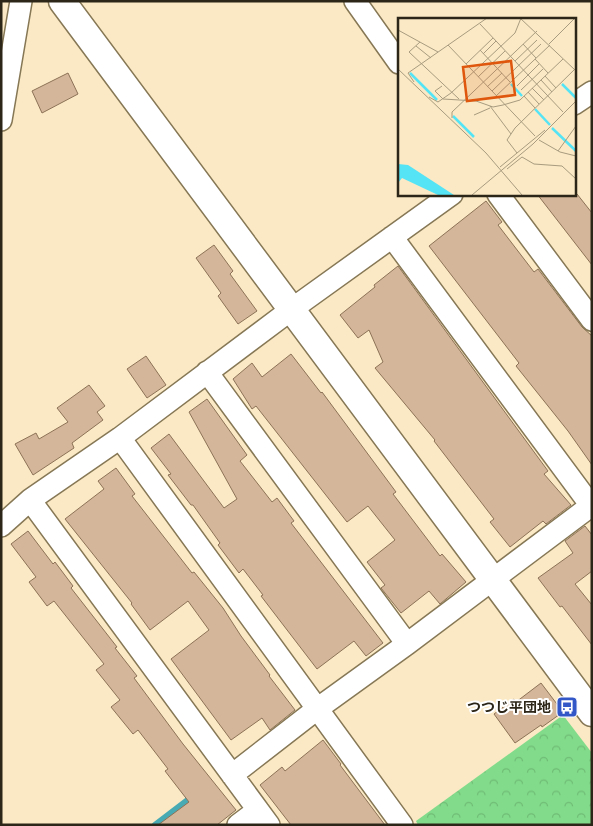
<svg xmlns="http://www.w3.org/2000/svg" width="593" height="826" font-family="'Roboto Condensed','Noto Sans JP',sans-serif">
<defs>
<pattern id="park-crowns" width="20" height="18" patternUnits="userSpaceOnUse" patternTransform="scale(1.25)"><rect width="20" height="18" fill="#81db8a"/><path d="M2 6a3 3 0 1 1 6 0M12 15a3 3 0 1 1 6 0" fill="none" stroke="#70bc76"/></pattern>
</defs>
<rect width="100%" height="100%" fill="#fae9c4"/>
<!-- park -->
<path fill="url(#park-crowns)" d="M563 715 592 753V825H418L416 821Z"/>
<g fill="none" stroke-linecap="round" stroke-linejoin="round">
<!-- stream -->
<path stroke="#48abb3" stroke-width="6" d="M155 825 193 796"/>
</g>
<!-- building -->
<path fill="#d4b79a" stroke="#8d7257" d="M68 73 78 94 42 113 32 91Z
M537 194H577L592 213V265Z
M486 201 502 222 498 225 534 272 538 269 582 327 592 336V465L568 431 516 366 519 363 429 246Z
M214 245 233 271 230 274 257 311 238 324 218 296 221 293 196 258Z
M398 266 548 471 544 474 571 505 546 524 543 521 510 547 490 522 494 519 434 441 435 440 375 368 383 362 369 330 358 338 340 315 375 287 374 285Z
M291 354 321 393 322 392 396 492 393 494 440 556 442 554 466 582 440 604 429 591 401 613 381 588 385 585 367 562 395 540 368 506 347 522 256 406 252 409 233 379 252 363 262 377Z
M146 356 166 385 147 398 127 369Z
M89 385 105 406 97 412 103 420 72 443 74 448 33 475 15 444 36 433 39 439 68 422 57 408Z
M207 399 247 455 240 461 272 502 277 498 294 521 291 523 383 643 366 656 354 641 317 669 261 596 263 595 243 569 239 573 218 545 220 543 193 505H191L168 475 171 474 151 448 169 434 224 508 237 499 189 412Z
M116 468 135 494 132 496 192 573 194 572 223 608 241 636 270 675 269 676 295 710 270 730 262 718 231 740 171 659 209 630 188 601 150 630 131 604 132 603 65 519 104 489 98 481Z
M585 526 592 535V571L575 584 592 605V645L562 606 560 607 538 578 573 553 565 541Z
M28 531 53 564 55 562 73 586 71 588 117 647 115 648 137 676 134 678 183 744 236 810 217 825H158L189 802 165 771 168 769 138 730 133 734 111 707 120 700 96 670 104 664 54 601 47 606 29 582 36 577 11 544Z
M541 683 563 712 542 727 541 725 515 743 494 714 514 699 516 702Z
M323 740 341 764 340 765 385 825H291L260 785 282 767 285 771Z"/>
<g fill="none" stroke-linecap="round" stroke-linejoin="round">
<!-- minor casing -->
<g stroke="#867755" stroke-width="24">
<path id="minor" d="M355 1 399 63
M574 104 592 92
M1 120 21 1
M498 194 592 320
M392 237 592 507
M207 372 407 644
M120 438 402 825
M30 500 269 825
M1 526 30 500 120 438 292 309 452 194
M232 775 317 709 407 644 592 505
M238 825 258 810"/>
</g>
<!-- tertiary casing -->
<g stroke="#867755" stroke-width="29">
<path id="tertiary" d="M62 1 592 713"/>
</g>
<!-- minor -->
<use href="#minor" stroke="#fff" stroke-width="21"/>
<!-- tertiary -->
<use href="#tertiary" stroke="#fff" stroke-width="26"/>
</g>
<!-- icons -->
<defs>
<g id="bus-square" transform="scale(1.125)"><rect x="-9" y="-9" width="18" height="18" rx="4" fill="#3457c8" stroke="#fff"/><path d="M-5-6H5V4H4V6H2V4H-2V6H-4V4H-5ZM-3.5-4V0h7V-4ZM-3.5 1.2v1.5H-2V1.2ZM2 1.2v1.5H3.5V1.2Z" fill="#fff"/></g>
</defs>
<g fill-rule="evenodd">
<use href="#bus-square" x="567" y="707"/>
</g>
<g text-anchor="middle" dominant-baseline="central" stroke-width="4" stroke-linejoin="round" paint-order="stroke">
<!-- poi labels -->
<g font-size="14" font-weight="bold" fill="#2c2618" stroke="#fff" text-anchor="end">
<text x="551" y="707">つつじ平団地</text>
</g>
</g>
<!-- overview -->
<g transform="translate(398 18)">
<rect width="178" height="178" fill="#fae9c4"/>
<path d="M0 146 10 147 56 177H40L4 160 0 165Z" fill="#54e4f5"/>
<path fill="none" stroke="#54e4f5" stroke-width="2.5" d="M12 55 39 82M113 66 124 78M164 66 178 80M137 91 152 107M55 98 76 119M154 110 178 133"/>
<path fill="none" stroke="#a89b7f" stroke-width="1" d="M122 0 177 52M82 6 165 94M0 12 40 34M22 24 11 34 61 81M125 26 138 40M151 26 177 0M50 27 137 118M18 28 33 40M82 32 112 64M85 36 98 23M137 41 150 55M117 43 139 22M68 46 95 20M0 51 88 135 124 177M147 58 158 70M80 59 107 33M143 62 154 74M16 64 10 55 89 0M44 68 37 73 45 81 78 83 95 89 105 87 122 82 165 41M119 68 141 46M89 69 104 55M134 70 146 82M123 72 145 51M94 73 143 26M130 74 141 86M98 78 152 27M126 78 137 90M31 79 40 84 53 75 117 15 123 0M92 88 113 116M76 97 92 90M54 100V94L139 13M141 122 162 134 178 138M160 133 178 108M119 135 109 122 117 110 178 50M102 149 147 112M109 151 124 139 136 146 164 148 178 161M74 177 135 126 178 83"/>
<path fill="#df560d" fill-opacity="0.15" stroke="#df560d" stroke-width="2.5" d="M113 43 117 77 69 83 65 49Z"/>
<rect width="178" height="178" fill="none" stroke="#2c2618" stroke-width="2.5"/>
</g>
<!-- border -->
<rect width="593" height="826" fill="none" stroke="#2c2618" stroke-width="5"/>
</svg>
